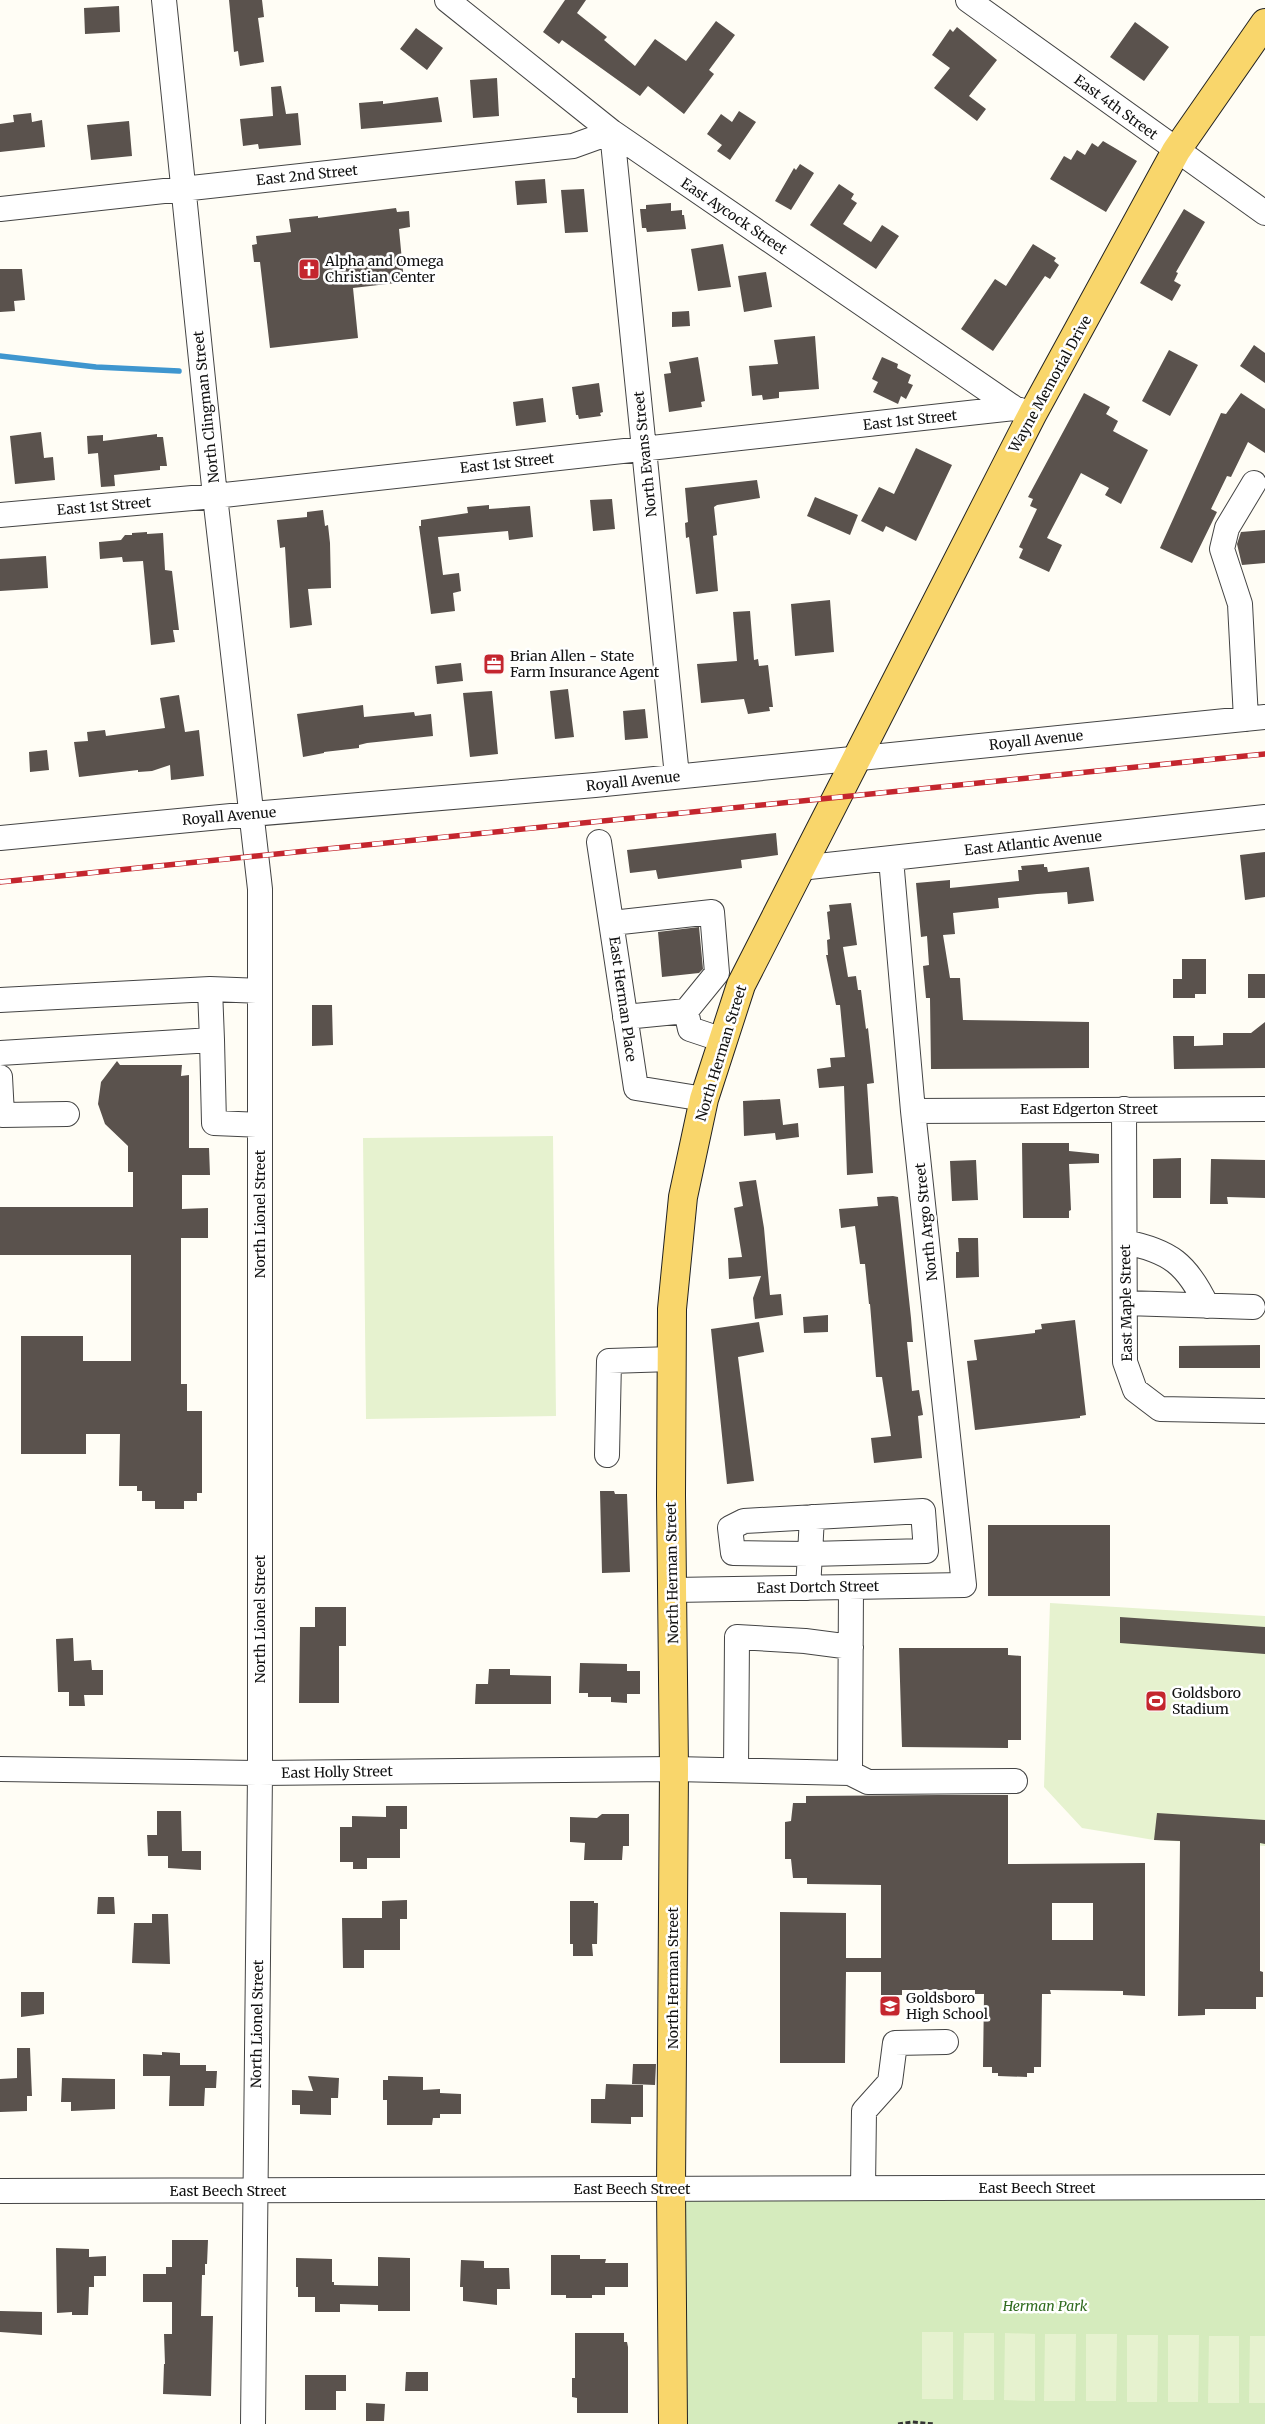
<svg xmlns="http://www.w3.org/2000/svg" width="1265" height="2424" font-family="Merriweather,serif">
<rect width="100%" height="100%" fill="#fffdf5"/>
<!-- green -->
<path fill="#d5ebbd" d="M1265 2187V2424H673L671 2189Z"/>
<!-- pitch -->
<path fill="#e6f2cf" d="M553 1136 556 1416 366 1419 363 1138Z
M1050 1603 1265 1616V1846L1154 1840 1082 1828 1044 1787Z
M922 2332H953V2399H922Z
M964 2333H994V2400H963Z
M1005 2333 1035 2334V2401L1004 2400Z
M1045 2334H1076L1075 2401H1044Z
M1086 2334H1117L1116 2401H1086Z
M1127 2335H1158L1157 2402H1127Z
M1168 2335H1199L1198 2402H1168Z
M1209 2336H1239V2403H1208Z
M1250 2336H1265V2403H1249Z"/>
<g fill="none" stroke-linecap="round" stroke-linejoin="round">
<!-- stream -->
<path stroke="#3f96cf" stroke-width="5.5" d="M0 356 96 367 179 371"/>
</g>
<!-- building -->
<path fill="#5a524d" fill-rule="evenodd" d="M229 0H262L264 17 258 18 264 62 240 66 238 51 234 52Z
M565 0H586L577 13 607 37 604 40 635 66 655 39 686 61 716 21 735 35 709 70 714 74 684 114 648 86 640 96 562 40 559 44 543 32Z
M119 6 120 32 85 34 84 8Z
M1135 22 1169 47 1144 81 1110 57Z
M957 27 997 60 969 96 986 109 977 121 934 88 950 68 932 55 950 29 953 32Z
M416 28 443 48 427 70 400 49Z
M497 78 499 116 473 118 470 80Z
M281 86 286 114 298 113 301 145 259 149 258 144 243 146 240 119 273 116 271 87Z
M438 97 442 122 361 129 359 103 383 101V104Z
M739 111 756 122 730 160 717 151 722 145 707 134 721 114 732 122Z
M31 113 32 122 42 120 45 147 0 152V124L14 122 13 115Z
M129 121 132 156 91 160 87 125Z
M1103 141 1137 161 1106 212 1050 179 1064 156 1071 160 1077 150 1085 155 1092 143 1098 147Z
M800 164 814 173 791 210 775 201 794 168 796 170Z
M545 179 547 203 517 205 515 181Z
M839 184 854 194 851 199 857 203 843 224 871 242 882 225 899 236 876 269 810 225Z
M584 189 588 232 565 233 561 190Z
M671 203V211L682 210V215H684L686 229 647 232 646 228H642L640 209H646V205Z
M396 208 397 212 409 211 410 227 399 229 404 282 353 288 358 338 270 348 260 262H254L252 245 257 244 256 236 291 232 289 219 318 216V218Z
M1184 209 1205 222 1176 272 1178 273 1174 281 1181 285 1172 301 1140 283Z
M723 244 731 287 698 291 691 249Z
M1033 244 1056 258 1054 261 1059 265 1050 279 1045 276 993 351 961 329 995 279 1006 286Z
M0 269H22L25 300 14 301 15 311 0 312Z
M766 272 772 307 744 312 738 276Z
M689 311 690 326 672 327V312Z
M815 336 819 389 779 392V398L763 400 762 395 752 396 749 366 778 364 774 340Z
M1254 345 1265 353V383L1240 366Z
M1169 350 1198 365 1170 416 1142 401Z
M698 357 705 401 701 402 702 407 669 412 664 374 671 373 669 362Z
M882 357 898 364 897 368 911 375 908 383 913 385 906 399 901 396 898 404 873 392 878 382 872 379Z
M599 383 603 412 600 413 601 416 579 419 578 415H576L572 387Z
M1084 393 1110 407 1106 414 1118 421 1113 431 1148 450 1121 504 1105 495 1109 488 1081 473 1047 538 1062 545 1049 572 1019 558 1023 549 1019 547 1037 509 1030 506 1033 499 1028 497Z
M1241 393 1265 409V453L1248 442 1231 477 1227 476 1211 509 1217 512 1192 563 1160 548 1221 413 1226 414Z
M543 398 546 422 516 426 513 402Z
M41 432 44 458 53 457 55 480 15 484 10 436Z
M157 434V437H163L167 466H160V470L114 475 115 486 101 487 98 453 88 454 87 436 103 435V441Z
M916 448 952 465 916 541 886 526 883 532 861 521 879 487 894 494Z
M757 480 760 498 717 505 714 507 717 535 713 536 718 591 696 594 689 537 686 538 685 523 688 522 685 488Z
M815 497 858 515 850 535 807 516Z
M612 499 615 529 593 531 590 500Z
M489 505V509L530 506 533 537 509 540 508 531 438 537 443 575 459 573 461 591 453 593 455 611 431 614 419 526H421V520L468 513 467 507Z
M323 510 325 526 328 525 330 543 331 588 308 589 312 625 290 628 285 547 280 548 277 520 307 517V512Z
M1265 530V563L1242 565 1237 544 1241 532Z
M147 532V534L163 533 165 570 172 571 179 630H173L175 642 151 645 143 561 123 562 122 557 100 559 99 542 121 540 125 535H132V533Z
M46 556 48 588 0 591V559Z
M830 600 834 652 795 656 791 604Z
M750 611 754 660 758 659 759 666 768 665 773 707H769L770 711 748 714 744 699 701 703 697 664 737 661 733 612Z
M461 663 463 681 437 684 435 666Z
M568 689 574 737 555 739 550 691Z
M492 691 498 754 470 757 463 693Z
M179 695 185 732 199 730 204 776 171 780 170 765 152 771 138 772V770L79 777 74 742 88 741 87 732 105 730 106 736 165 728 160 698Z
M363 705 364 717 414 712 415 716 431 714 433 736 367 743 359 745V748L324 752V753L303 757 297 714Z
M645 709 648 738 625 740 623 711Z
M47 750 49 770 30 772 29 752Z
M776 833 778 855 741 860 742 868 658 879 656 870 630 873 627 850Z
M1265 852V897L1245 900 1240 855Z
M1044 864V867H1047L1048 872 1089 867 1094 901 1068 904 1067 892 1037 894 998 898 999 908 953 913 955 934 943 935 950 978H960L963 1020 1089 1022V1068L931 1069 930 998H926L923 966 929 965 927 936 921 937 916 883 950 880V888L1019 881 1018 870H1022L1021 866Z
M851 903 857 945 843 947 848 977 856 976 858 990H861L866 1029 868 1028 874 1083 867 1084 873 1173 847 1175 844 1086 819 1088 817 1069 831 1067 830 1058 845 1057 840 1005H836L826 955H828L827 940 830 939 827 912 830 911 829 905Z
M699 927 703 969 699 973 662 977 658 932Z
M1182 959H1206V994H1195V998H1173V979H1182Z
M1248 974H1265V998H1248Z
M312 1005H332L333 1045 312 1046Z
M1265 1022V1068L1174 1069 1173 1036H1194V1046L1223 1045V1033H1251Z
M117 1061 120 1065H182L181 1076 189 1075V1148H209L210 1175H182V1209L208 1208V1238H181V1384H187V1411H202V1493H197V1501H184V1509H155V1501H142V1491H137V1486H119L120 1434H86V1454H21V1336H83V1361H131V1255H0V1207H133V1172H128V1146L105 1124 98 1104 101 1082Z
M780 1099 783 1125 798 1123 799 1137 776 1140 775 1133 744 1136 743 1101Z
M1022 1143H1069V1151L1099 1154V1163L1069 1164 1071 1210 1069 1211V1218H1023Z
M1181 1158V1198H1153V1159Z
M1211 1159 1265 1160V1198L1227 1197 1228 1204H1210Z
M976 1160 978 1200 952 1201 950 1161Z
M756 1180 764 1228 770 1295 781 1294 783 1315 755 1319 753 1298 761 1276 729 1279 728 1258 742 1257 734 1208 743 1206 739 1182Z
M893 1196 898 1197 911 1318 913 1342H907L912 1391 919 1390 923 1415 918 1416 922 1458 874 1463 871 1438 891 1436 882 1377H876L870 1304H869L865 1264H860L855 1226 841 1228 839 1209 878 1206 877 1197Z
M958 1238H978L979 1277 956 1278V1252H959Z
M828 1315V1332L804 1333 803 1317Z
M1075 1320 1086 1415 1080 1416V1418L975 1430 967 1361 977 1360 974 1340 1035 1333V1330L1042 1329 1041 1324Z
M759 1322 764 1352 738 1357 754 1481 727 1484 711 1329Z
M1260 1345V1368H1179V1346Z
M600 1491H614L615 1494H627L630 1572 602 1573Z
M988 1525H1110V1596H988Z
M315 1607H346V1646H339V1703H299L300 1627H315Z
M1120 1617 1265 1627V1654L1120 1643Z
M73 1638 74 1661 91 1660 92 1670H103V1695H84L85 1706H69V1692H58L56 1639Z
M899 1648H1008V1655L1021 1656V1740H1008V1748L902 1747Z
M580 1663 627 1664V1671H640V1694H627V1703L611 1702V1697H588V1693H579Z
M489 1669H510V1675L551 1676V1704H475L476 1684H488Z
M939 1795H1008V1864L1145 1863V1996L1123 1995V1991L1050 1990 1051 1994H1042L1041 2067H1034V2073H1027V2077L998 2076V2073H992V2067H983L984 1994H975V1990H902V1995H881V1972H846L845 2063H780V1912L846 1913V1958H881V1885L807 1884V1878H793L791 1859H785V1822L791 1821 793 1803H806V1796ZM1052 1903H1093V1940H1052Z
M386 1806H407V1829H400V1858H367V1869H353V1862H340V1827H352V1816L386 1817Z
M157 1811H181L182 1851H201V1870L168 1868V1856H148L147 1835H157Z
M1157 1813 1265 1820V1844L1260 1843V1971L1263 1972V1997H1256V2009H1205V2015L1178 2016 1180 1841 1154 1840Z
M602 1814H629V1846H623L622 1860H584L585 1843 570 1842V1817L597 1818Z
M98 1897H114L115 1914H97Z
M407 1900V1919H400V1950H364V1968H343L342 1918H382V1901Z
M570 1901H594V1903H598L597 1944H592L593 1956H573V1944H570Z
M152 1914H168L170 1964 132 1963 134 1923H152Z
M21 1992H44V2014L21 2017Z
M17 2048H30L32 2096H27V2111L0 2112V2079L17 2078Z
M162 2052 180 2053V2065H206V2071H217L216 2088H205L204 2106H169L170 2076H143V2054L162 2055Z
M633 2064H656L655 2085 632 2084Z
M308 2076 339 2078 338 2098H331V2115L300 2114V2105H292V2090L313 2091Z
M388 2076 423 2077V2090L440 2089V2093L461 2094V2114H440V2118H433L432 2125H387V2100H383V2080H388Z
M62 2078 115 2079V2109L71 2111V2102H61Z
M606 2084 643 2085V2117H631V2124L591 2123V2099H605Z
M172 2240H208L207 2264H205V2275H202L201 2316H213L211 2396 163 2394 164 2364H165L164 2334H172V2302H143V2274H166V2267H172Z
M56 2248 89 2249V2257L106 2256V2276H94V2287H89L88 2315H72V2312L57 2313Z
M551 2255H580V2259H606L605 2263H628V2287H605V2295H592V2298H566V2295H551Z
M378 2257 410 2258V2311H378V2305L340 2304V2312H315V2297H298V2287H296V2258L332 2259V2282H334V2285L378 2286Z
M461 2260 484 2261V2268H509L510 2289H497V2305L463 2301V2287H460Z
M0 2311 42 2312V2335L0 2332Z
M575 2333H624V2342H627L628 2347V2413H577V2398L572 2397V2378H575Z
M406 2372H428V2391H405Z
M305 2375H346V2391H336V2410H305Z
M366 2403 385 2404 384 2421H366Z"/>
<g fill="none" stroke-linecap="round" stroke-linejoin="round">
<!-- minor casing -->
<g stroke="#444" stroke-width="26">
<path id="minor" d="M164 0 215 496 260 889V1773L253 2424
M447 0 612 132 1014 408 1020 410
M968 0 1265 213
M0 209 573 146 612 132 677 776
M0 515 215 496 1014 408
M1246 719 1240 604 1222 549 1227 528 1254 483
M0 838 252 814 595 785 1265 717
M599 842 636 1088 704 1099
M800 868 1265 817
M612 923 712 912 717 973 686 1011 625 1017
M0 1000 210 989 260 991
M686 1011 690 1029 723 1040
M212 1040 214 1123 260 1125
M0 1053 212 1040 210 989
M0 1077 2 1115 67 1114
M1124 1109 1125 1362 1135 1390 1160 1409 1265 1411
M913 1111 1265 1109
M1125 1242C1170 1251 1187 1264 1207 1306
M1125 1303 1253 1307
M607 1455 609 1361 672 1359
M808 1588 810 1554 926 1551 923 1511 744 1521 730 1528 733 1553 810 1554 812 1517
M673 1590 964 1585 913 1111 891 859
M0 1769 260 1773 674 1769 850 1773 851 1587
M736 1770 737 1637 805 1641 851 1647
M850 1773 868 1782 1015 1781
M863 2188 864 2111 890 2082 895 2043 946 2042
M0 2191 1265 2187"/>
</g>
<!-- major casing -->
<g stroke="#222" stroke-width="30">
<path id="major" d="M673 2424 671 2189 674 1769 671 1495 672 1309 683 1197 704 1099 741 985 1033 413 1176 151 1265 23"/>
</g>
<!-- path -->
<path stroke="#333" stroke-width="3" stroke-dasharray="5 2.5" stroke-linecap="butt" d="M898 2424 912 2422 935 2424"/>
<!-- minor -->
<use href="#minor" stroke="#fff" stroke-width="24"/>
<!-- major -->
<use href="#major" stroke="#f9d66b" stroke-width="28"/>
<!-- rail casing -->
<g stroke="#c4262e" stroke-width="5.5">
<path id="rail" d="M0 882 1265 754"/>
</g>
<!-- rail -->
<use href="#rail" stroke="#fff" stroke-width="4" stroke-dasharray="11" stroke-linecap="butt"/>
</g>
<!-- icons -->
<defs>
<g id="church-square" transform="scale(1.125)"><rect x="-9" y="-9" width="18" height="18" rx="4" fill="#c4262e" stroke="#fff"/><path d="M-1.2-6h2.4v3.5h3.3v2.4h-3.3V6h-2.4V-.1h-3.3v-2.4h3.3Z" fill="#fff"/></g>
<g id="office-square" transform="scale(1.125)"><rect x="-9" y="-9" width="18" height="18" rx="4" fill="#c4262e" stroke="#fff"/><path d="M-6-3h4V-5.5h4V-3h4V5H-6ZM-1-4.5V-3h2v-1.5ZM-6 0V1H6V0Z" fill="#fff"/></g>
<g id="stadium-square" transform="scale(1.125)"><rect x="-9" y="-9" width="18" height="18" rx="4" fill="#c4262e" stroke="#fff"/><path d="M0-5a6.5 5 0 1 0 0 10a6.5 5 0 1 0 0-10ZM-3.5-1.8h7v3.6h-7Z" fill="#fff"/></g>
<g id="school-square" transform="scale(1.125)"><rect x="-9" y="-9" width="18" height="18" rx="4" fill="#c4262e" stroke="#fff"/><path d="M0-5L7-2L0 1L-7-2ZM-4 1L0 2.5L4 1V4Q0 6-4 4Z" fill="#fff"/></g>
</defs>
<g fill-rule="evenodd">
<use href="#church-square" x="309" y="269"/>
<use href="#office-square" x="494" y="664"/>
<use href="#stadium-square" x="1156" y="1701"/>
<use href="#school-square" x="890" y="2006"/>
</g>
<g text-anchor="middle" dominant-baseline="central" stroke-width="5" stroke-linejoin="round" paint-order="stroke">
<!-- street labels -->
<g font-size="14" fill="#111" stroke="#fff">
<text transform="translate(1116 107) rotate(36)">East 4th Street</text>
<text transform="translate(307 175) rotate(-6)">East 2nd Street</text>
<text transform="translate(734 216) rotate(34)">East Aycock Street</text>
<text transform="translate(1050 384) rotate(-61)">Wayne Memorial Drive</text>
<text transform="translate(206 407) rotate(-96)">North Clingman Street</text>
<text transform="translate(910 420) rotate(-6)">East 1st Street</text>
<text transform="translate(645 454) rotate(-96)">North Evans Street</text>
<text transform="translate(507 463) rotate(-6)">East 1st Street</text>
<text transform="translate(104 506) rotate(-5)">East 1st Street</text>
<text transform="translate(1036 740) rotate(-6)">Royall Avenue</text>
<text transform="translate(633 781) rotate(-6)">Royall Avenue</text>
<text transform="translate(229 816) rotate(-5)">Royall Avenue</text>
<text transform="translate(1033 843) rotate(-6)">East Atlantic Avenue</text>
<text transform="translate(623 999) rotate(82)">East Herman Place</text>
<text transform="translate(721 1053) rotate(-73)">North Herman Street</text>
<text x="1089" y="1109">East Edgerton Street</text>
<text transform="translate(260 1214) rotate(-90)">North Lionel Street</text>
<text transform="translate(926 1222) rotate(-96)">North Argo Street</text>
<text transform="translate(1126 1303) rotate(-91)">East Maple Street</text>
<text transform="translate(672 1573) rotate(-91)">North Herman Street</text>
<text transform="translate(818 1587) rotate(-1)">East Dortch Street</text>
<text transform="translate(260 1619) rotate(-90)">North Lionel Street</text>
<text transform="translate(337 1772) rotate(-1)">East Holly Street</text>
<text transform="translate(673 1978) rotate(-90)">North Herman Street</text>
<text transform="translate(257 2024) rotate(-89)">North Lionel Street</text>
<text x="1037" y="2188">East Beech Street</text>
<text x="632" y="2189">East Beech Street</text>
<text x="228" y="2191">East Beech Street</text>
</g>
<!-- poi labels -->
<g font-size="14" fill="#111" stroke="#fff" text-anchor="start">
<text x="325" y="261">Alpha and Omega<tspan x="325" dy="16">Christian Center</tspan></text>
<text x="510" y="656">Brian Allen - State<tspan x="510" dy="16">Farm Insurance Agent</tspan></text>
<text x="1172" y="1693">Goldsboro<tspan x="1172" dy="16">Stadium</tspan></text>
<text x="906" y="1998">Goldsboro<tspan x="906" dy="16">High School</tspan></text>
</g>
<!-- park labels -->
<g font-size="14" font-style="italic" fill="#2f6b1f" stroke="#fff">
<text x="1045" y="2306">Herman Park</text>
</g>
</g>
</svg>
